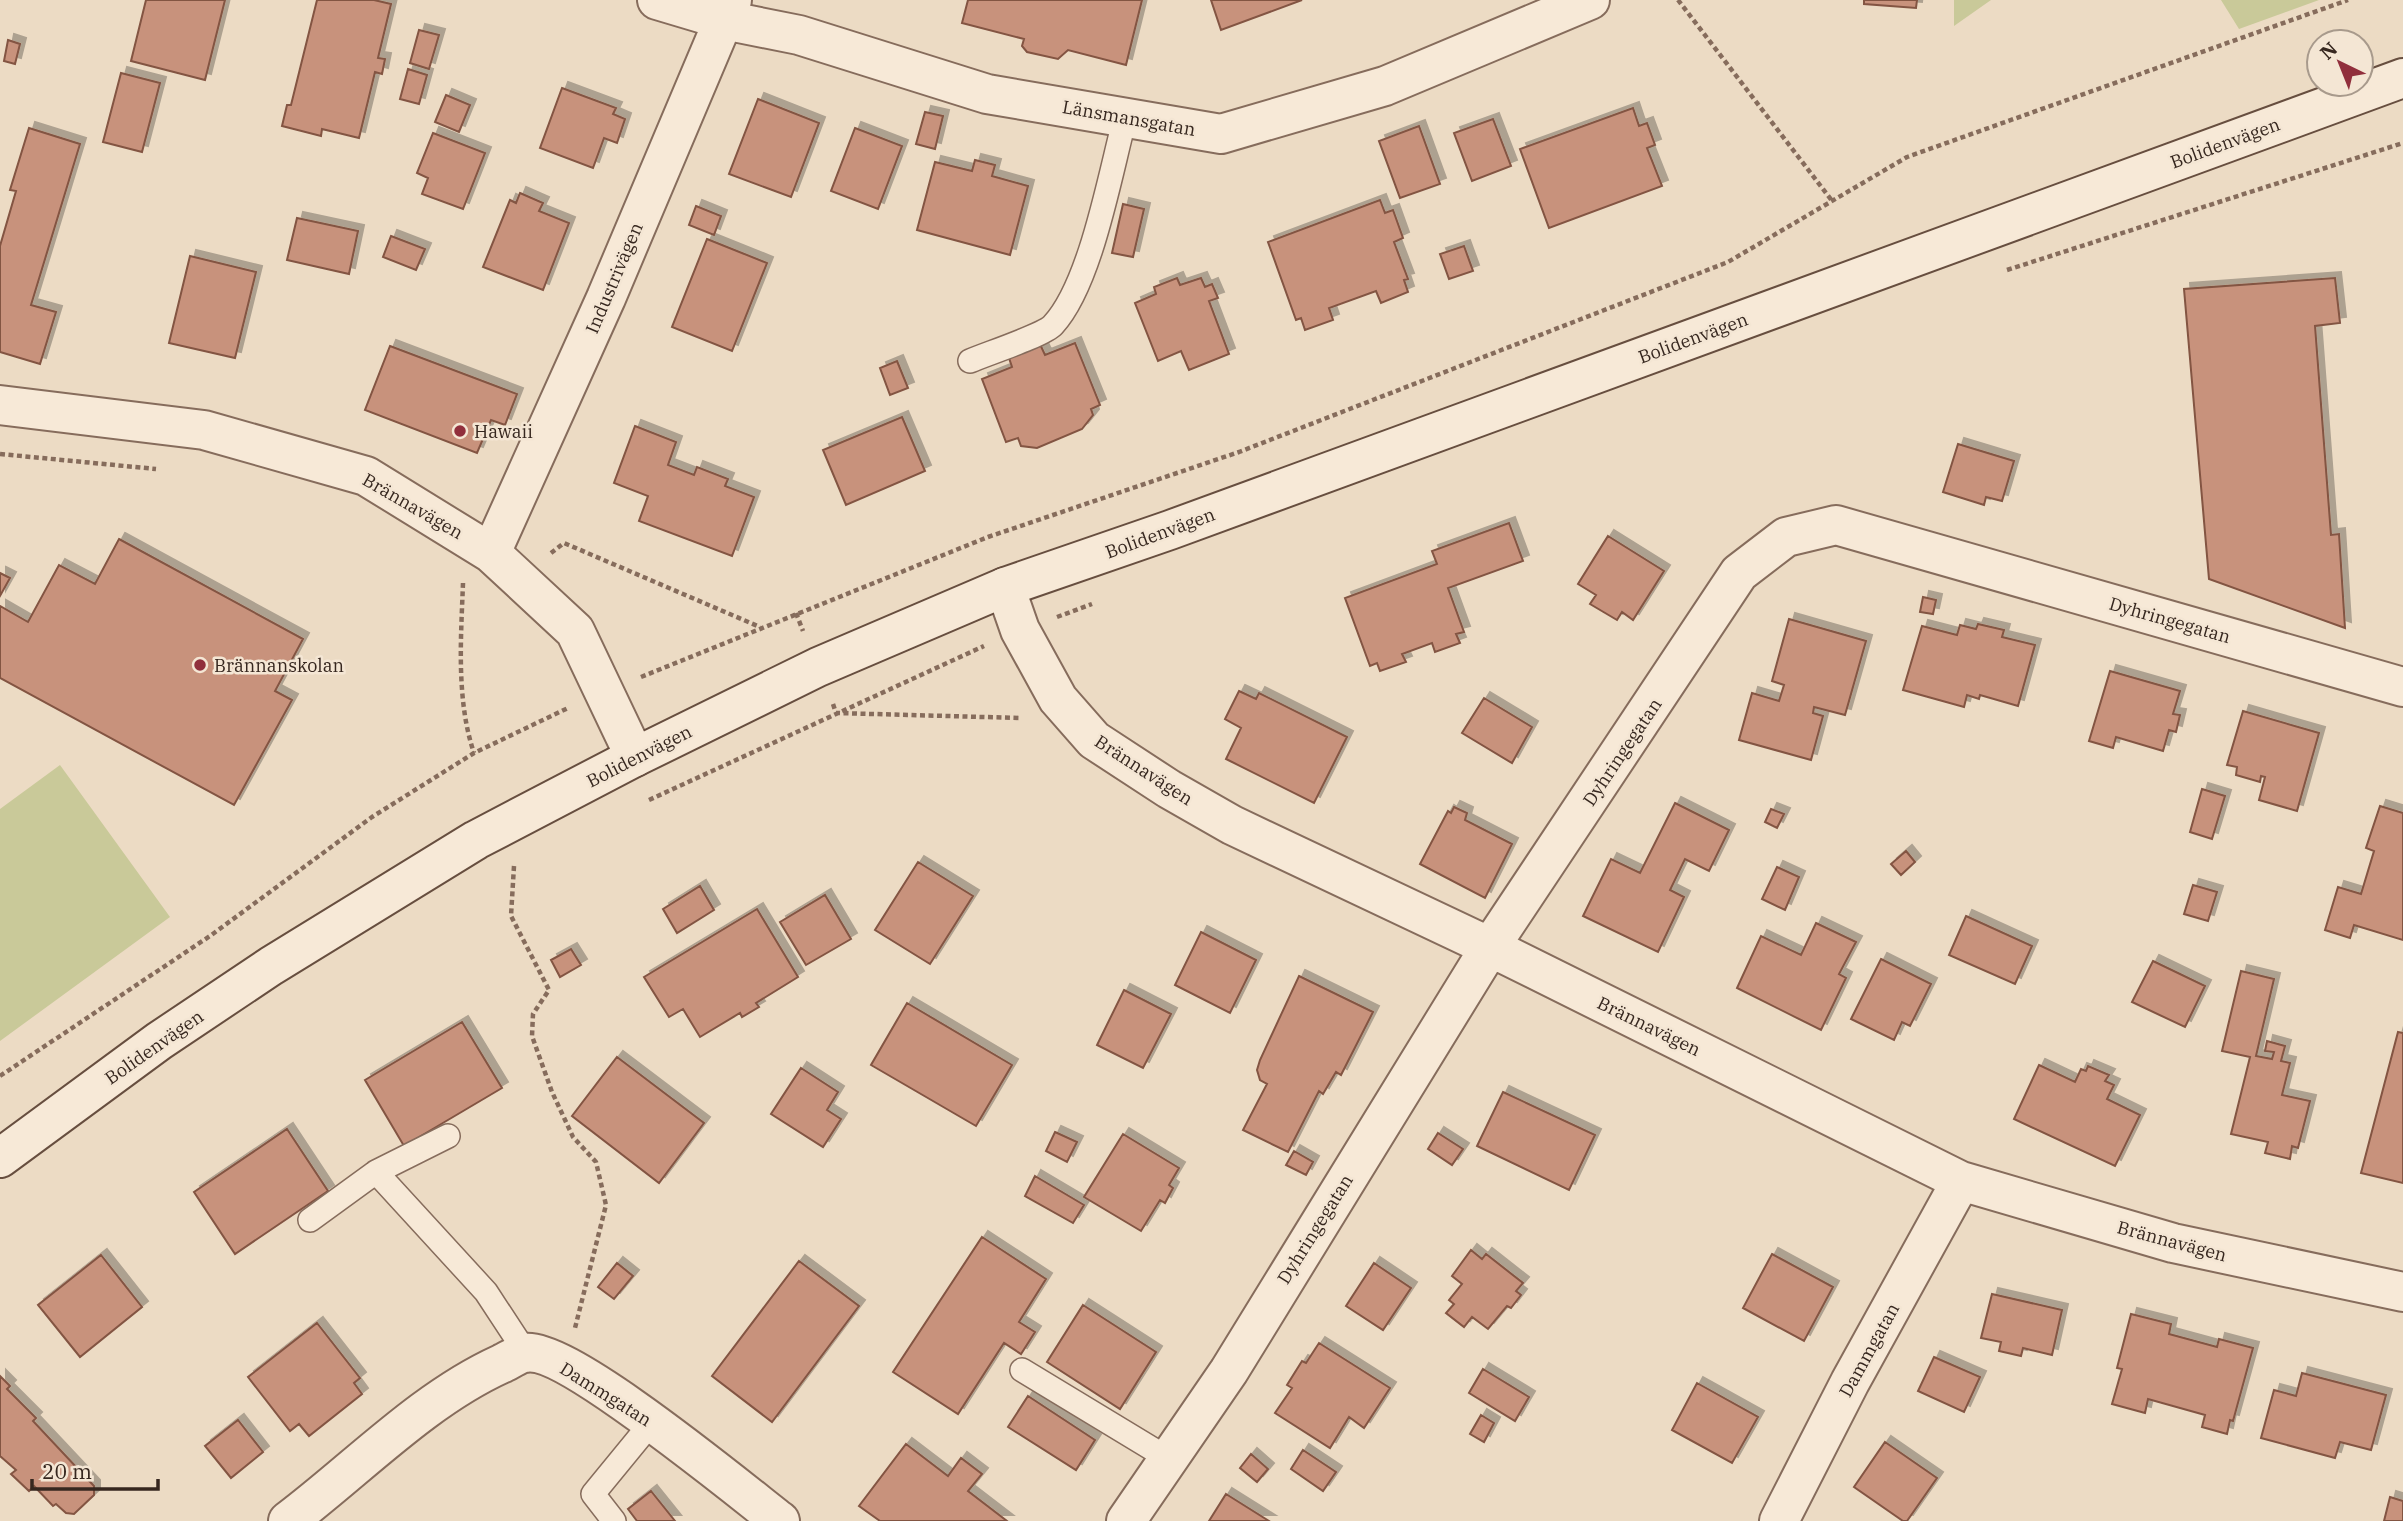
<svg xmlns="http://www.w3.org/2000/svg" width="2403" height="1521" font-family="'IBM Plex Serif',serif">
<defs>
<filter id="shadow"><feDropShadow dx="6" dy="-6" stdDeviation="0" flood-color="#0004"/></filter>
</defs>
<rect width="100%" height="100%" fill="#ecdbc4"/>
<!-- green -->
<path fill="#c9c999" d="M1954 0H1991L1954 26Z
M2221 0H2319L2239 29Z
M60 765 170 917 0 1041V809Z"/>
<!-- building -->
<path fill="#c8927c" stroke="#835443" stroke-width="2" filter="url(#shadow)" d="M146 0H225L205 80 131 61Z
M317 0H374L391 4 378 58 385 59 382 74 375 72 359 138 322 129 321 136 282 126 287 105H291Z
M968 0H1142L1126 65 1068 50 1058 59 1027 52 1022 46 1024 39 962 23Z
M1211 0H1302L1221 30Z
M1864 0H1917L1916 8 1864 4Z
M419 30 439 35 429 69 410 63Z
M8 40 20 44 15 64 4 61Z
M408 69 427 75 419 104 400 99Z
M121 73 160 83 142 152 103 142Z
M562 88 616 108 613 114 625 119 617 143 604 138 593 168 540 148Z
M446 95 470 105 459 132 435 122Z
M758 99 819 123 791 197 729 174Z
M1633 108 1639 126 1647 123 1655 145 1647 148 1662 186 1549 228 1520 149Z
M925 112 943 116 935 149 916 144Z
M1493 119 1511 166 1472 181 1454 133Z
M1419 126 1440 184 1400 198 1379 141Z
M29 128 80 144 31 305 56 312 40 364 0 352V246L16 191 10 190Z
M855 128 902 146 878 209 831 191Z
M433 133 485 153 463 209 422 194 428 178 417 173Z
M975 160 995 165 992 176 1028 186 1010 255 917 230 935 162 972 171Z
M520 193 543 203 539 211 569 223 543 290 483 267 510 200 516 203Z
M1380 200 1385 213 1393 210 1403 238 1394 242 1408 279 1404 280 1408 292 1381 303 1376 291 1329 308 1333 320 1305 330 1301 318 1296 320 1268 242Z
M1123 204 1144 209 1133 257 1112 253Z
M696 206 721 216 714 235 689 225Z
M297 218 358 231 349 274 287 260Z
M391 236 425 249 416 270 383 257Z
M707 239 767 263 732 351 672 327Z
M1464 246 1473 271 1449 279 1440 254Z
M190 256 256 272 235 358 169 343Z
M1177 278 1180 285 1201 278 1205 287 1212 284 1218 298 1209 301 1229 354 1189 370 1181 351 1158 361 1135 303 1156 294 1154 287Z
M2335 278 2340 323 2315 326 2331 535 2339 534 2345 628 2209 579 2184 289Z
M1039 342 1045 355 1075 343 1100 405 1091 409 1093 415 1082 429 1037 448 1021 446 1018 438 1006 442 982 379 1012 367 1008 355Z
M390 346 517 394 505 425 491 420 477 453 365 410Z
M897 361 908 388 890 395 880 368Z
M902 417 925 471 846 505 823 450Z
M635 426 676 442 668 465 694 475 697 467 728 479 725 486 754 497 732 556 639 521 648 496 614 483Z
M1958 444 2014 461 2002 501 1986 497 1984 505 1943 492Z
M1509 523 1523 561 1448 588 1464 632 1456 634 1460 643 1435 652 1432 643 1402 654 1406 662 1380 671 1377 663 1370 666 1345 598 1437 564 1432 551Z
M1608 536 1664 571 1633 620 1622 612 1617 620 1590 604 1596 595 1578 584Z
M119 539 303 639 275 691 292 700 234 805 0 678V606L28 622 59 565 95 584Z
M0 573 10 578 0 596Z
M1923 597 1936 600 1933 614 1920 612Z
M1789 619 1866 641 1845 715 1814 707 1813 713 1823 716 1811 760 1739 740 1752 693 1779 701 1784 685 1772 681Z
M1978 624 2004 630 2002 637 2035 645 2018 706 1980 695 1979 699 1967 695 1964 707 1903 690 1922 626 1957 635 1960 625 1976 629Z
M2110 671 2180 691 2173 714 2180 715 2176 732 2169 730 2163 751 2116 737 2113 748 2089 741Z
M1239 691 1256 699 1259 693 1347 737 1314 803 1226 759 1241 728 1225 719Z
M1484 698 1532 727 1512 763 1462 733Z
M2243 711 2319 733 2297 811 2259 800 2265 777 2261 776 2260 782 2236 775 2237 767 2227 765Z
M2202 789 2225 796 2212 839 2190 832Z
M1675 803 1729 830 1709 871 1685 859 1670 890 1684 897 1658 952 1583 916 1611 859 1640 873Z
M2380 806 2403 813V940L2354 925 2350 938 2325 930 2338 887 2361 894 2374 851 2366 848Z
M1454 807 1467 813 1465 820 1512 844 1485 898 1420 864 1448 811 1451 813Z
M1771 809 1784 814 1777 828 1765 822Z
M1906 851 1915 862 1901 875 1891 864Z
M918 862 973 896 930 964 875 930Z
M1777 867 1799 877 1785 910 1762 899Z
M2193 885 2217 892 2208 921 2184 914Z
M700 886 714 910 677 933 663 909Z
M825 895 851 939 806 965 780 922Z
M757 909 798 977 756 1003 759 1007 742 1017 740 1013 700 1037 683 1009 669 1017 644 977Z
M1966 916 2032 946 2015 984 1949 955Z
M1816 923 1856 942 1839 974 1846 978 1821 1030 1737 988 1761 936 1801 955Z
M1201 932 1256 960 1230 1013 1175 985Z
M571 949 581 965 560 977 551 960Z
M1881 959 1931 984 1910 1026 1902 1022 1894 1040 1851 1019Z
M2153 961 2205 986 2185 1027 2132 1002Z
M2241 971 2274 979 2256 1056 2272 1059 2274 1052 2265 1051 2267 1041 2285 1046 2281 1061 2290 1063 2282 1095 2310 1101 2298 1148 2292 1146 2290 1159 2265 1153 2268 1142 2231 1134 2250 1057 2222 1051Z
M1299 976 1373 1012 1341 1075 1336 1072 1323 1094 1319 1091 1288 1152 1243 1130 1267 1084 1260 1080 1257 1070 1260 1060Z
M1124 990 1171 1014 1143 1068 1097 1045Z
M907 1003 1012 1065 976 1126 871 1065Z
M462 1022 502 1088 404 1146 365 1080Z
M2398 1032 2403 1033V1183L2361 1173Z
M617 1057 704 1123 659 1183 572 1116Z
M2039 1065 2075 1082 2081 1069 2086 1071 2088 1066 2109 1075 2105 1081 2114 1085 2107 1099 2140 1115 2115 1166 2014 1119Z
M801 1068 838 1092 827 1110 841 1119 823 1147 771 1114Z
M1503 1092 1595 1135 1569 1190 1477 1146Z
M287 1129 328 1191 235 1254 194 1192Z
M1055 1132 1077 1142 1067 1162 1046 1151Z
M1438 1133 1463 1149 1452 1165 1428 1149Z
M1123 1134 1179 1168 1169 1185 1173 1188 1165 1203 1160 1200 1141 1231 1084 1197Z
M1294 1151 1313 1162 1306 1175 1286 1165Z
M1035 1176 1084 1205 1073 1223 1025 1196Z
M982 1237 1046 1279 1019 1322 1035 1332 1021 1354 1004 1343 958 1414 893 1372Z
M1471 1250 1482 1259 1486 1254 1523 1283 1516 1291 1521 1295 1511 1308 1507 1306 1488 1329 1472 1317 1464 1327 1446 1313 1454 1304 1449 1300 1462 1284 1452 1276Z
M1772 1254 1833 1287 1804 1341 1743 1308Z
M101 1255 142 1307 80 1357 38 1305Z
M799 1261 859 1306 772 1422 712 1376Z
M617 1263 633 1276 614 1299 598 1287Z
M1374 1263 1411 1288 1383 1330 1346 1306Z
M1992 1294 2062 1310 2052 1355 2023 1348 2021 1356 1999 1351 2001 1342 1981 1338Z
M1083 1305 1156 1352 1120 1409 1047 1362Z
M2131 1314 2171 1324 2169 1334 2217 1347 2219 1339 2253 1348 2233 1421 2230 1420 2227 1434 2202 1427 2205 1415 2148 1399 2145 1413 2112 1404 2122 1369 2117 1368Z
M317 1323 360 1378 354 1383 362 1394 309 1436 299 1424 290 1431 248 1377Z
M1319 1343 1390 1388 1364 1428 1349 1417 1330 1448 1275 1413 1292 1388 1287 1385 1302 1361 1306 1363Z
M1934 1357 1980 1377 1964 1412 1918 1391Z
M1483 1369 1529 1397 1515 1421 1469 1393Z
M2302 1373 2386 1395 2371 1450 2340 1442 2335 1458 2261 1438 2274 1390 2296 1396Z
M0 1376 10 1386 7 1389 36 1418 33 1421 94 1486V1495L74 1514 66 1513 56 1504 53 1506 34 1486 29 1491 11 1474 16 1470 0 1456Z
M1697 1383 1758 1417 1732 1463 1672 1430Z
M1028 1396 1095 1440 1076 1470 1008 1427Z
M1481 1415 1494 1423 1484 1442 1470 1434Z
M238 1420 263 1452 231 1478 205 1446Z
M1885 1442 1937 1478 1907 1521H1903L1854 1487Z
M906 1444 948 1476 961 1458 982 1474 968 1491 1007 1521H880L859 1506Z
M1303 1450 1336 1472 1323 1491 1291 1469Z
M1251 1454 1268 1469 1257 1482 1240 1468Z
M651 1491 675 1521H637L628 1509Z
M1226 1494 1269 1521H1209Z
M2390 1497 2403 1501V1521H2384Z"/>
<g fill="none" stroke-linecap="round" stroke-linejoin="round">
<!-- service casing -->
<g stroke="#866c5c" stroke-width="26">
<path id="service" d="M970 361C986 354 1044 335 1053 325 1091 284 1110 174 1125 118
M376 1172 448 1136
M310 1220 376 1172 486 1292 526 1353
M1022 1370 1169 1459
M614 1521 593 1494 652 1422"/>
</g>
<!-- minor casing -->
<g stroke="#866c5c" stroke-width="42">
<path id="minor" d="M657 0 724 20 799 35 987 94 1221 134 1385 86 1590 0
M0 405 204 430 366 476 491 553 575 631 635 757
M491 553 606 298 732 0
M1005 587 1020 630 1058 699 1094 740 1169 789 1232 825 1490 947 1961 1181 2173 1243 2403 1292
M288 1521C357 1469 422 1400 501 1364 508 1361 518 1354 525 1353 566 1346 741 1491 780 1521
M1126 1521 1229 1371 1490 947 1739 573 1786 537 1836 525 2403 687
M1779 1521 1850 1382 1961 1181"/>
</g>
<!-- secondary casing -->
<g stroke="#674e3f" stroke-width="42">
<path id="secondary" d="M0 1158 159 1041 271 966 476 840 635 757 818 667 1005 587 1170 530 2403 78"/>
</g>
<!-- path -->
<path stroke="#866c5c" stroke-width="4.5" stroke-dasharray="5 3.5" stroke-linecap="butt" d="M1678 0 1833 202
M2007 270 2403 143
M0 454 156 469
M551 553 564 543 760 627
M463 583C461 638 456 700 474 753
M796 613 803 631
M1057 617 1092 604
M641 677 988 537 1239 452 1728 262 1907 157 2348 0
M833 704 836 713 1021 718
M649 800 984 646
M514 866 511 916 549 990 533 1014 532 1036 552 1092 573 1137 596 1162 606 1205 575 1328
M0 1076 210 936 372 817 474 753 568 708"/>
<!-- service -->
<use href="#service" stroke="#f7e9d7" stroke-width="23"/>
<!-- minor -->
<use href="#minor" stroke="#f7e9d7" stroke-width="38"/>
<!-- secondary -->
<use href="#secondary" stroke="#f7e9d7" stroke-width="38"/>
</g>
<!-- markers -->
<g fill="#912f3c" stroke="#f4e6d4" stroke-width="2.5">
<circle cx="460" cy="431" r="7"/>
<circle cx="200" cy="665" r="7"/>
</g>
<g text-anchor="middle" dominant-baseline="central" stroke-width="5" stroke-linejoin="round" paint-order="stroke">
<!-- street labels -->
<g font-size="18" fill="#36271f" stroke="#f4e6d4">
<text transform="translate(1129 118) rotate(10)">Länsmansgatan</text>
<text transform="translate(2225 143) rotate(-20)">Bolidenvägen</text>
<text transform="translate(614 278) rotate(-67)">Industrivägen</text>
<text transform="translate(1693 338) rotate(-20)">Bolidenvägen</text>
<text transform="translate(413 506) rotate(30)">Brännavägen</text>
<text transform="translate(1160 533) rotate(-20)">Bolidenvägen</text>
<text transform="translate(2170 620) rotate(16)">Dyhringegatan</text>
<text transform="translate(1622 752) rotate(-56)">Dyhringegatan</text>
<text transform="translate(639 756) rotate(-27)">Bolidenvägen</text>
<text transform="translate(1144 770) rotate(33)">Brännavägen</text>
<text transform="translate(1649 1026) rotate(26)">Brännavägen</text>
<text transform="translate(154 1047) rotate(-35)">Bolidenvägen</text>
<text transform="translate(1315 1229) rotate(-58)">Dyhringegatan</text>
<text transform="translate(2172 1241) rotate(15)">Brännavägen</text>
<text transform="translate(1869 1350) rotate(-61)">Dammgatan</text>
<text transform="translate(606 1394) rotate(32)">Dammgatan</text>
</g>
<!-- poi labels -->
<g font-size="18" fill="#36271f" stroke="#f4e6d4" text-anchor="start">
<text x="474" y="431">Hawaii</text>
<text x="214" y="665">Brännanskolan</text>
</g>
</g>
<!-- north arrow -->
<g transform="translate(2340 63) rotate(317)"><circle r="33" fill="#f4e6d4" stroke="#a89a8c" stroke-width="2"/>
<path d="M0-5L12 26L0 18L-12 26Z" fill="#912f3c"/>
<text y="-10" font-size="19" font-weight="bold" text-anchor="middle" fill="#36271f">N</text>
</g>
<!-- scale -->
<path d="M32 1479v10h126v-10" fill="none" stroke="#36271f" stroke-width="3.5"/>
<text x="42" y="1479" font-size="21" fill="#36271f" stroke="#f4e6d4" stroke-width="5" paint-order="stroke">20 m</text>
</svg>
